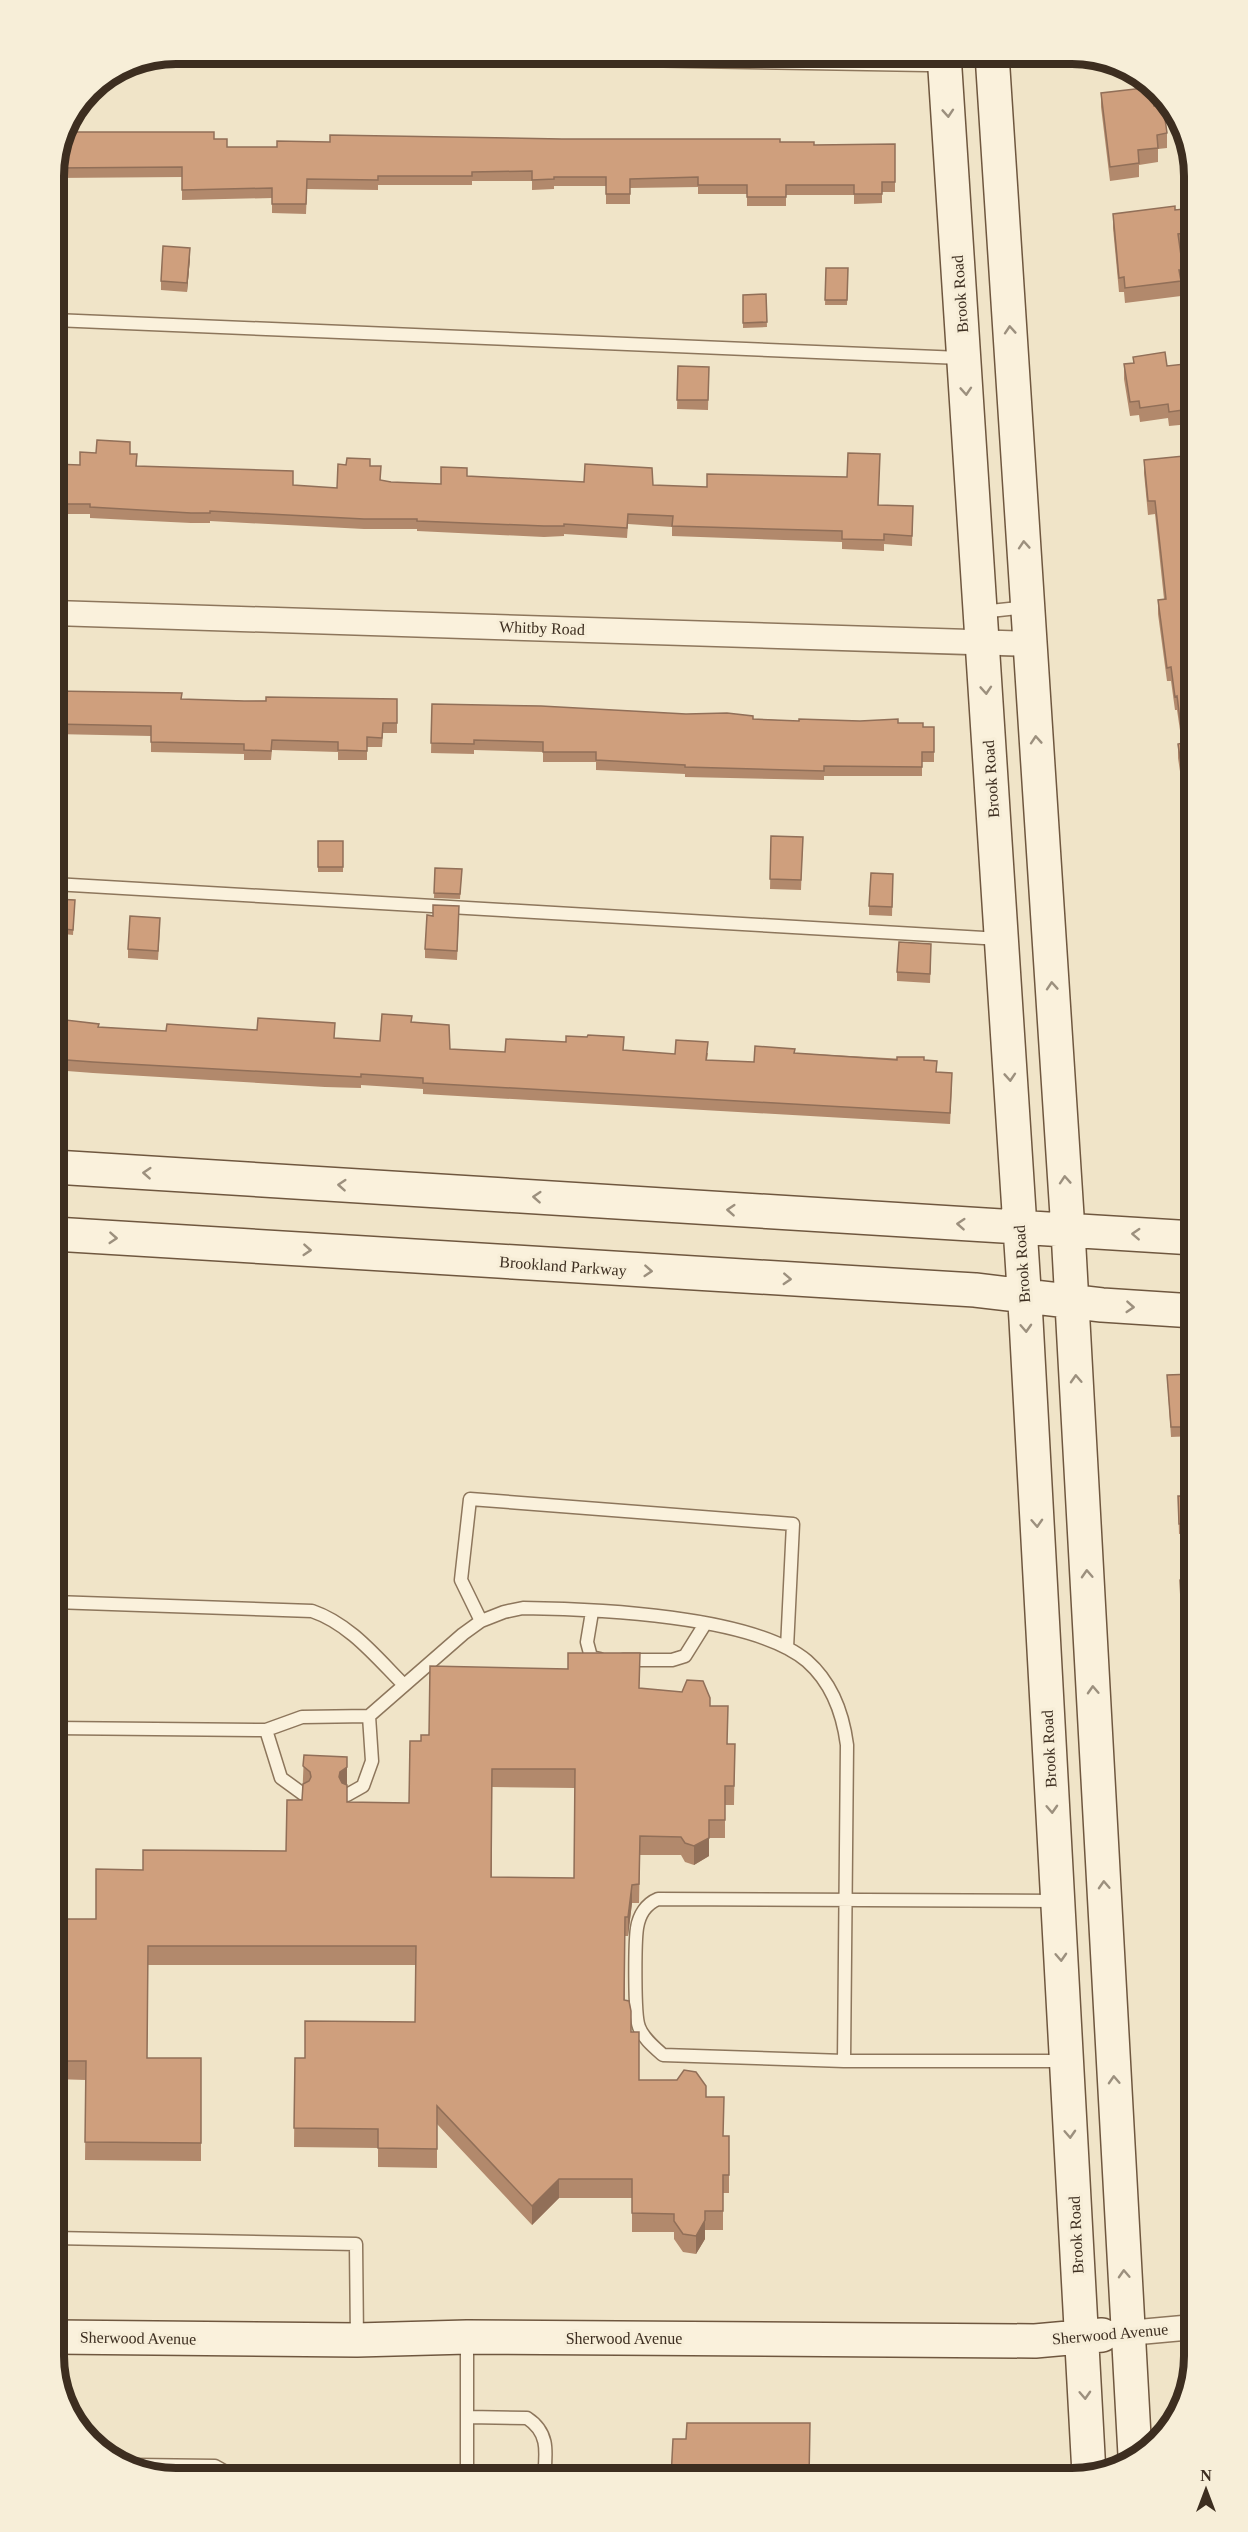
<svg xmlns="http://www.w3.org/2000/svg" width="1248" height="2532" font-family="'Times New Roman',serif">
<rect width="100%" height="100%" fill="#f0e4c8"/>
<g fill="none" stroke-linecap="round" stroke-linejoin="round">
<!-- lane casing -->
<g stroke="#8d765c" stroke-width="15">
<path id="lane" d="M54 320 961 358
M981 612 1027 607
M54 884 1001 939
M54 1602 312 1611C350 1624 376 1657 404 1685
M592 1612 587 1642 591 1657 600 1659
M481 1621 461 1580 470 1499 793 1524 787 1648
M623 1660H672L685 1656 705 1624
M54 1728 266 1730 302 1717 369 1716 463 1634 481 1621 504 1612 523 1608C594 1609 753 1615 807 1661 832 1683 843 1714 847 1745L844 2061H1066
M266 1730 281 1778 303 1794
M347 1795 363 1786 372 1761 369 1716
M844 2061 663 2055C654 2047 643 2038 639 2027 634 2015 635 1942 637 1928 639 1915 646 1904 658 1899L1056 1901
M54 2238 356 2244 357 2340
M468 2417 527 2418C550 2433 546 2453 544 2478
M135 2465 215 2466 224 2471 228 2478
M467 2478V2338"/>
</g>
<!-- street casing -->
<g stroke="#8d765c" stroke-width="27">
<path id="street" d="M635 54 927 59H944L962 54
M54 613 1030 644
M1128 2333 1194 2327"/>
</g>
<!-- secondary casing -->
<g stroke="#6f573f" stroke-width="36">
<path id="secondary" d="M944 54 1026 1320 1089 2474
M992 54 1068 1231 1135 2455
M54 1167 1194 1238
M54 1234 975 1290 1102 1305 1194 1311
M54 2337 357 2340 467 2337 1035 2341 1102 2335"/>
</g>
<!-- lane -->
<use href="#lane" stroke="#faf1dc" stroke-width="12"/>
<!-- street -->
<use href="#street" stroke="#faf1dc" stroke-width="24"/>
<!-- secondary -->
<use href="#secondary" stroke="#faf1dc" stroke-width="33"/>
</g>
<!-- wall -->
<path fill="#b2896c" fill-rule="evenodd" d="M1101 93 1154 106 1167 133V148L1158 149V162L1139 165V177L1110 181 1101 107Z
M63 132 214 139 227 147H277L330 142 562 139 780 142 814 145 895 144V192H882V203L854 204V195H786V206H747V194H698V187L630 188V204H606V186H554V189L532 190V181H472V185H378V190L307 189 306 214 272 213V198L182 200V177L54 178V169Z
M1194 208V246L1180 248 1183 270V284H1181V296L1125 303 1124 292H1119L1113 228V214Z
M190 258 187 292 161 290V281Z
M826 268H848L847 305H825Z
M766 294 767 327 743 328V295Z
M1133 357 1167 366 1194 363V417H1190V424L1169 426 1168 418 1140 422 1139 415 1130 416 1124 379V364L1133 363Z
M678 366 709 367 708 410 677 409Z
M130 454 137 466 293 486 337 488 370 466 381 480 391 482 441 484 467 476 653 485 879 505 913 506 912 546 884 544V551L842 549V542L672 536V527L628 524 627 538 564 534V536L544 537 417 531V529H364L210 521V523H191L90 518V514H54V464L80 465Z
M1194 455V825H1188L1178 758V744H1182L1177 710H1175L1171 681H1167L1158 614V600L1164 599 1155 514 1148 515 1144 473V460Z
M54 691 182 699 244 701 397 699V733H383L382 747H367V760H338V752L272 750 271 760H244V754L151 752V736L54 734Z
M432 704 799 721 898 723 923 727H934V762H922V776H824V780L685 777V774L596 770V762H543V752L474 750V754L431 753Z
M771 836 803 837 801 890 770 889Z
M318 841H343V872H318Z
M435 868 462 869 460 899 434 898Z
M893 874 892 916 869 915V906Z
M1191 897H1194V954L1192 955 1190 931V916H1192Z
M54 899 75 900 73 935 54 933Z
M459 916 457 960 425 958V949Z
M160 927 158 960 128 958V949Z
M931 954 930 983 897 981V972Z
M54 1021 99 1027 166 1031 335 1038 380 1041 412 1022 450 1049 505 1052 624 1050 675 1054 708 1053 707 1060 754 1062 795 1053 924 1060 937 1072 952 1084 950 1124 423 1094V1089L361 1085V1088L325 1087 93 1073 54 1070Z
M1194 1374V1436L1171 1437 1167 1375Z
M1185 1478H1194V1533L1179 1534 1178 1496H1185Z
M1194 1569V1627H1182L1180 1580H1182V1570Z
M639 1688 710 1706 728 1744H735L734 1805H725V1838H709V1856L694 1865 685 1862 681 1855H640L639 1903H632L628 1936H625V2000L639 2080 706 2097 723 2136 729 2154V2193H723V2230H705V2239L696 2254 683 2252 674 2239V2232H632V2198H559L532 2225 437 2124V2168L378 2167V2148L294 2147 295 2058H305L415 2022 416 1965H148L147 2058H201V2161L85 2160 86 2080 54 2079V1919H96L143 1870 286 1851 302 1800 304 1755 347 1802 409 1803 421 1741 429 1735ZM492 1787 575 1788 574 1878 492 1877Z"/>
<!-- shaded-wall -->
<path fill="#916f58" d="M190 248V258L187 292V283Z
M347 1767V1803L340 1790 339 1777 340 1772Z
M709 1838V1856L694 1865V1846Z
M632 1885V1903L628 1936V1917Z
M559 2179V2198L532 2225V2206Z
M705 2220V2239L696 2254V2236Z"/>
<!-- building -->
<path fill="#cf9f7d" stroke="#916f58" stroke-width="1.5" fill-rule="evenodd" d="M1152 87 1154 106 1163 105 1167 133 1157 135 1158 148 1138 150 1139 163 1110 167 1101 93Z
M63 132H214V139H227V147H277V141L330 142V135L562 139H780V142H814V145L895 144V182H882V194H854V185H786V197H747V185H698V177L630 179V194H606V177H554V179L532 180V171L472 172V176H378V180L307 179 306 204H272V188L182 190V167L54 168Z
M1175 206V210L1194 208V232L1178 234 1183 270H1179L1181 281 1125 288 1124 277 1119 278 1113 214Z
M163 246 190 248 187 283 161 281Z
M826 268H848L847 300H825Z
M766 294 767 322 743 323V295Z
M1165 352 1167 366 1194 363V402L1190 403V409L1169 412 1168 404 1140 408 1139 401 1130 402 1124 364 1134 363 1133 357Z
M678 366 709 367 708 400H677Z
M97 440 130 442V454H137L136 466 293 471V485L337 488 338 464 346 465 347 458 370 459V466H381L380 480 391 482 441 484V467L467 468V476L584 482 585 464 652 468 653 485 707 487V474L847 477 848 453 880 454 878 505 913 506 912 536 884 534V540L842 539V531L672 526 673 516 628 514 627 528 564 524V526H544L417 521V519H364L210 511V513H191L90 507V504H54V464L80 465V452L96 453Z
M1194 455V811L1188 812 1178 744 1183 743 1177 696 1175 697 1171 667 1167 668 1158 600 1166 599 1155 501H1148L1144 460Z
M54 691 182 693 181 699 244 701H266V697L397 699V723H383L382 738 367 737V751L338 750V742L272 740 271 751 244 750V744L151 742V726L54 724Z
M432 704 541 706 686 714 727 713 753 716V719L799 721V719L860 721 898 719V723H923V727H934V752H922V767L824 766V771L685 767V765L596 760V752H543V742L474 740V744L431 743Z
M771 836 803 837 801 880 770 879Z
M318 841H343V867H318Z
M435 868 462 869 460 894 434 893Z
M871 873 893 874 892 907 869 906Z
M1191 897H1194V940H1192L1190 916H1193Z
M54 899 75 900 73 930 54 928Z
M433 905 459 906 457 951 425 949 427 915 433 916Z
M130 916 160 918 158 951 128 949Z
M899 942 931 944 930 974 897 972Z
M382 1014 412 1016 411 1022 449 1025 450 1049 505 1052 506 1039 566 1042V1036L587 1037 588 1035 624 1037 623 1050 675 1054 676 1040 708 1042 706 1060 754 1062 755 1046 795 1049 794 1053 897 1060V1057H924V1060L937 1061 936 1072 952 1073 950 1113 423 1083V1078L361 1074V1077L325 1075 93 1062 54 1059V1021L66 1022V1020L99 1024 98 1027 166 1031 167 1024 257 1030 258 1018 335 1023 334 1038 380 1041Z
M1194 1374V1427H1171L1167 1375Z
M1185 1478H1194V1523L1179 1524 1178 1496H1186Z
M1194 1569V1617L1182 1618 1180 1580 1183 1579 1182 1570Z
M568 1653H640L639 1688 682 1692 687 1680 703 1681 710 1698V1706H728L727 1744H735L734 1786H725V1820H709V1838L694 1846 685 1843 681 1837 640 1836 639 1884 632 1885 628 1917H625L624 2000 629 2001 631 2011V2032H639V2080H677L684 2070 696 2072 706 2086V2097H724L723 2136H729V2175H723V2211H705V2220L696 2236 683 2234 674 2221V2214L632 2213V2179H559L532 2206 437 2106V2149L378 2148V2129L294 2128 295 2058H305V2021L415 2022 416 1946H148L147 2058H201V2143L85 2142 86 2061H54V1919H96V1869L143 1870V1850L286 1851 287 1800H302L303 1784 309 1781 311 1777 310 1772 303 1766 304 1755 347 1757V1767L340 1772 339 1777 342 1783 347 1785V1802L409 1803 410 1741H421V1735H429L430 1666 568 1669ZM492 1769H575L574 1878 491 1877Z
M1192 1675H1194V1702Z
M687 2423H810L809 2478H671L673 2439H686Z"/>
<!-- one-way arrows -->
<defs><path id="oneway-chevron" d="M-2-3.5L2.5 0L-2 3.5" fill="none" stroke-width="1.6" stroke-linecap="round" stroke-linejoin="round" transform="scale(1.5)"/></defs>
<g stroke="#9c907e">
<use href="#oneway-chevron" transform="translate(948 113) rotate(86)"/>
<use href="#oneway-chevron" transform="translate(1010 330) rotate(-94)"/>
<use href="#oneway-chevron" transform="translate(966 391) rotate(86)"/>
<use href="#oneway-chevron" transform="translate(1024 545) rotate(-94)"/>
<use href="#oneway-chevron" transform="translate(986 690) rotate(86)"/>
<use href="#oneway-chevron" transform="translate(1036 740) rotate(-94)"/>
<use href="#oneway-chevron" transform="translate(1052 986) rotate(-94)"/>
<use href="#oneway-chevron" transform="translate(1010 1077) rotate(86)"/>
<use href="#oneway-chevron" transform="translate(147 1173) rotate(-176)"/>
<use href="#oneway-chevron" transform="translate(1065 1180) rotate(-94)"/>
<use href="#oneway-chevron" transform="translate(342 1185) rotate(-176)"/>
<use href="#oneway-chevron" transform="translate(537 1197) rotate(-176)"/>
<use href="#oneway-chevron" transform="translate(731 1210) rotate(-176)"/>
<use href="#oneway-chevron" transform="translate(961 1224) rotate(-176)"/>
<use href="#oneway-chevron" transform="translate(1136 1234) rotate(-177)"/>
<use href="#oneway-chevron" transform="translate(113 1238) rotate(4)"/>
<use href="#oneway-chevron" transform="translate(307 1250) rotate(4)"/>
<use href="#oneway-chevron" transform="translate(648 1271) rotate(4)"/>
<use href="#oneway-chevron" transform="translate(787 1279) rotate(3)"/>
<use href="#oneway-chevron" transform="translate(1130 1307) rotate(4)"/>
<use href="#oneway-chevron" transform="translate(1026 1328) rotate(87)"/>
<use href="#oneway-chevron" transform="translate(1076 1379) rotate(-93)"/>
<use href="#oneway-chevron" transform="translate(1037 1523) rotate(87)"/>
<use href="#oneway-chevron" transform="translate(1087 1574) rotate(-93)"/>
<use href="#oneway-chevron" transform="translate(1093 1690) rotate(-93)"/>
<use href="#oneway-chevron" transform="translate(1052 1809) rotate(87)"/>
<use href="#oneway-chevron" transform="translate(1104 1885) rotate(-93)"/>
<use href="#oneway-chevron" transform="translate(1061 1957) rotate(87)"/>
<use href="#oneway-chevron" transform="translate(1114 2080) rotate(-93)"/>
<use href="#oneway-chevron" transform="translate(1070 2134) rotate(87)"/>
<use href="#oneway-chevron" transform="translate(1124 2274) rotate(-93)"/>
<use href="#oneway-chevron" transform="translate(1085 2395) rotate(87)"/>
</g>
<g text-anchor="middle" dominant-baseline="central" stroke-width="6" stroke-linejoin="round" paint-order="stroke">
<!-- street labels -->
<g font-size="16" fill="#3d2e20" stroke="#f7eed8">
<text transform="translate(960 294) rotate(-94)">Brook Road</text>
<text transform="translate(542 628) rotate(2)">Whitby Road</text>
<text transform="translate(991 779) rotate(-94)">Brook Road</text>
<text transform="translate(1022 1264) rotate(-94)">Brook Road</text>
<text transform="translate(563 1266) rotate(4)">Brookland Parkway</text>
<text transform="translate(1049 1749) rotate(-93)">Brook Road</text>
<text transform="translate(1076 2235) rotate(-93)">Brook Road</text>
<text transform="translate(1110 2334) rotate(-5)">Sherwood Avenue</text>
<text transform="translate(138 2338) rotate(1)">Sherwood Avenue</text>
<text x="624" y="2338">Sherwood Avenue</text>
</g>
</g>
<!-- crop -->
<path d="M0 0H1248V2532H0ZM176 64H1072A112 112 0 0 1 1184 176V2356A112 112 0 0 1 1072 2468H176A112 112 0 0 1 64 2356V176A112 112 0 0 1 176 64Z" fill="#f7eed8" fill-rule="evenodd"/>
<path fill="none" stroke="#3d2e20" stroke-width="8" d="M176 64H1072A112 112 0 0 1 1184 176V2356A112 112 0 0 1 1072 2468H176A112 112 0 0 1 64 2356V176A112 112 0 0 1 176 64Z"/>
<!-- north arrow -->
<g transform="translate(1206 2490)" stroke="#f7eed8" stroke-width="4.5" paint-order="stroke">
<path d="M0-4.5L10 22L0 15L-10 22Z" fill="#3d2e20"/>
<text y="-9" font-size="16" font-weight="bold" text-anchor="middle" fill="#3d2e20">N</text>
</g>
</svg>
